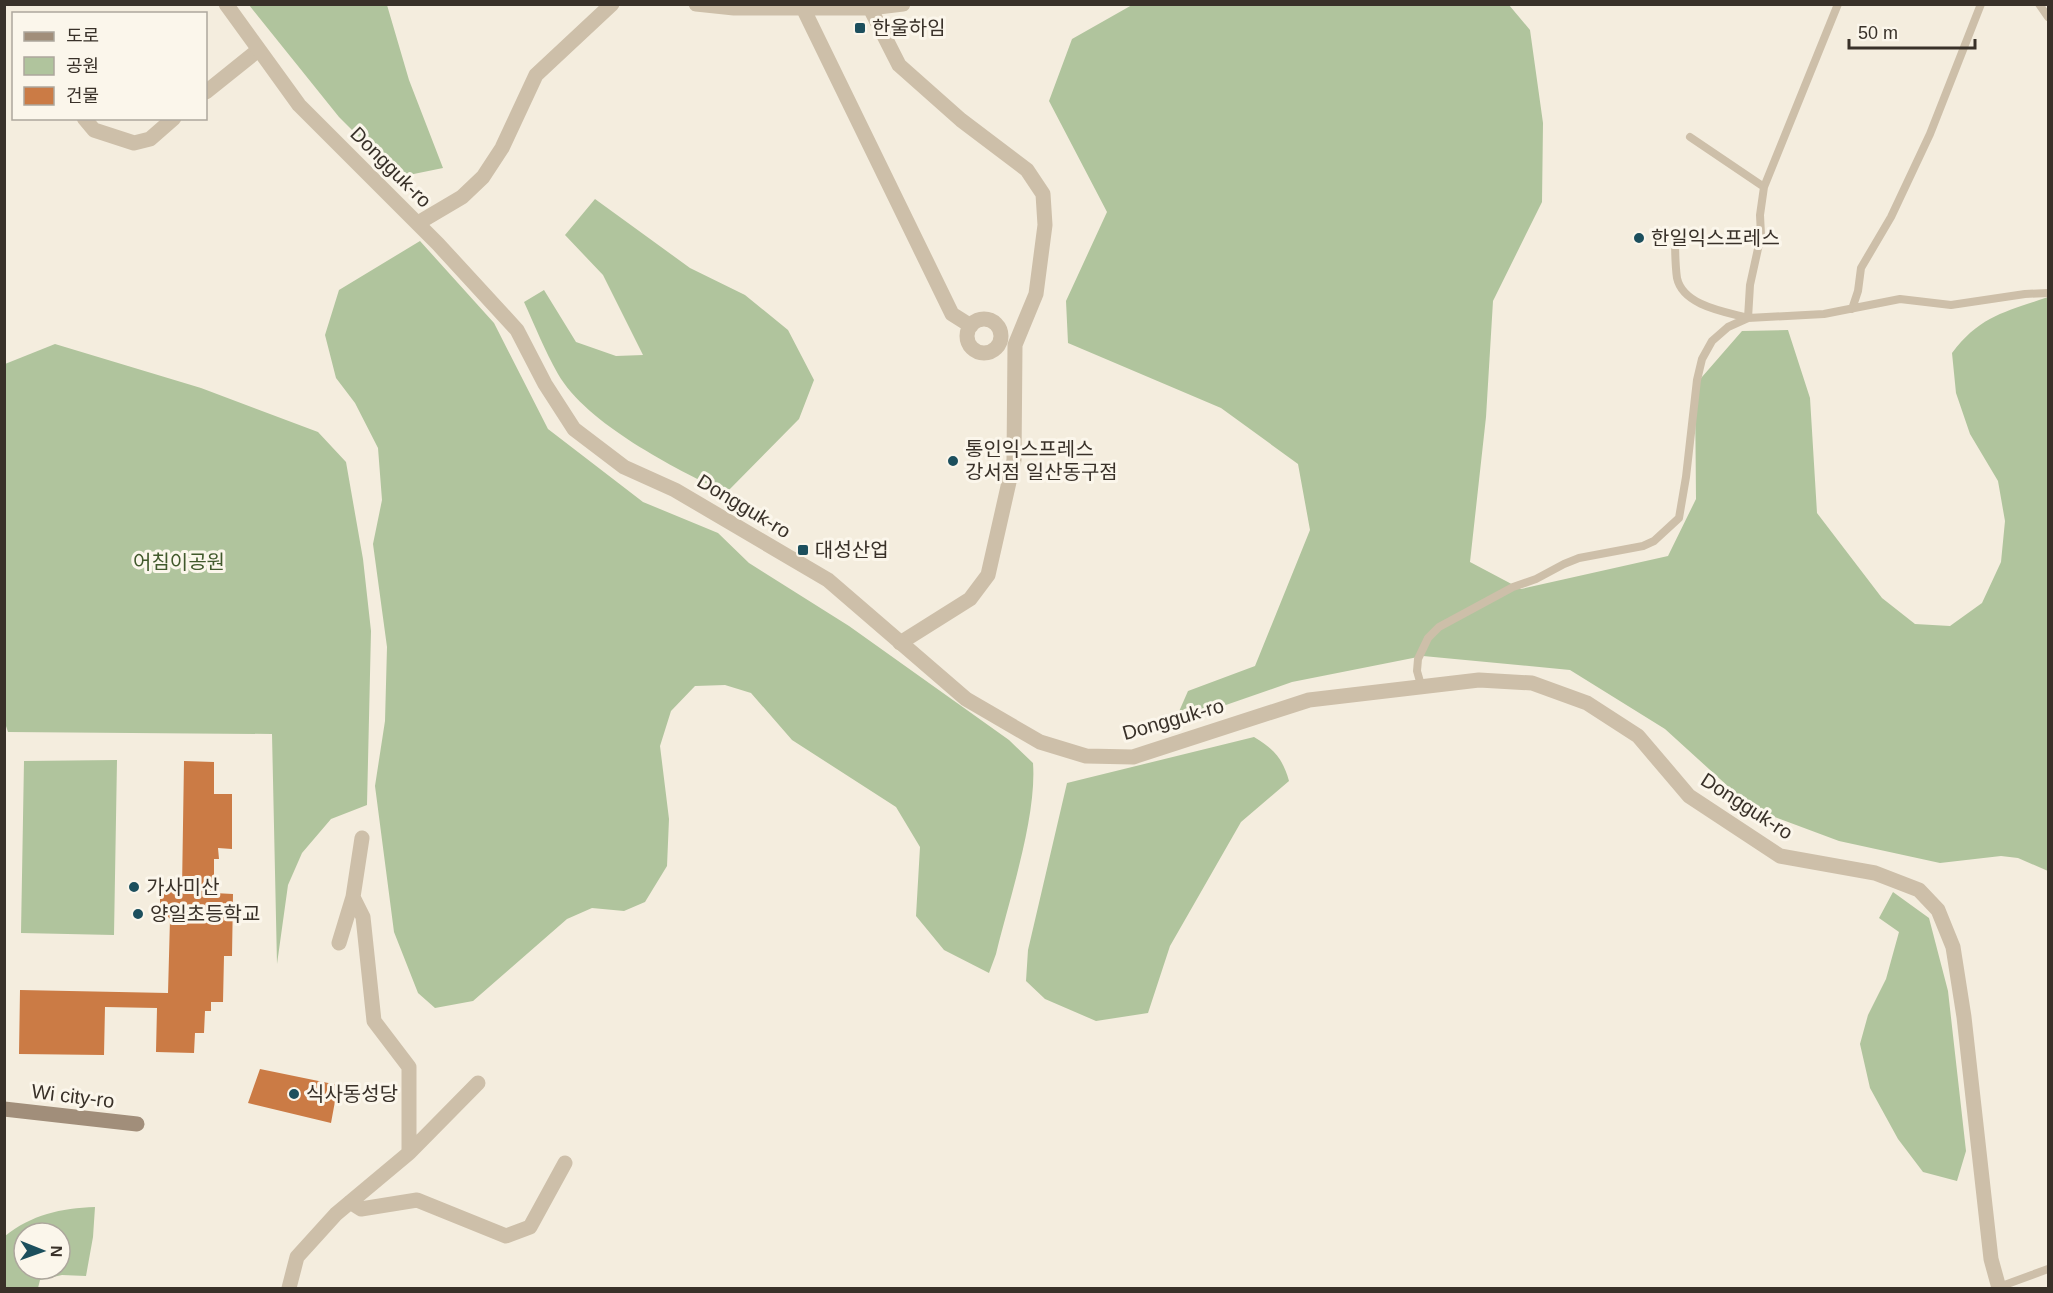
<svg xmlns="http://www.w3.org/2000/svg" width="2053" height="1293" font-family="Arial,'Noto Sans KR',sans-serif">
<rect width="100%" height="100%" fill="#f4edde"/>
<!-- green -->
<path fill="#b0c49d" fill-rule="evenodd" d="M249 5H387L409 80 443 168 399 177 339 117Z
M1132 5H1509L1530 30 1543 123 1542 202 1493 301 1486 417 1470 562 1521 589 1668 556 1696 499 1695 385 1742 331 1788 330 1810 398 1817 513 1882 598 1915 624 1950 626 1982 603 2001 562 2005 521 1998 481 1970 434 1956 393 1952 353C1981 315 2006 312 2048 297V871L2018 858 2001 856 1940 863 1839 841 1753 809 1665 729 1570 670 1423 656 1292 682 1174 723 1188 691 1255 666 1310 530 1298 464 1221 408 1068 343 1066 301 1107 212 1049 101 1072 39Z
M595 199 690 268 745 295 788 330 814 380 799 419 726 493C674 468 587 424 558 374 545 351 535 326 524 302L544 290 576 342 616 356 643 355 603 275 565 235Z
M420 241 494 323 548 429 643 502 718 533 749 563 849 626 1009 740 1033 763C1037 817 1009 900 996 954L989 973 944 950 916 916 920 847 896 807 792 740 751 693 725 685 695 686 671 711 660 746 669 819 667 866 645 902 624 911 592 908 567 919 473 1001 435 1008 418 993 394 932 375 786 385 721 387 647 373 544 382 500 378 448 355 403 336 378 325 335 339 290Z
M55 344 201 388 318 432 346 462 363 559 371 631 367 805 331 819 302 853 288 885 277 964 272 734 8 732 4 720 5 364Z
M1254 737C1274 749 1283 759 1289 781L1241 822 1170 946 1148 1013 1096 1021 1045 999 1026 981 1028 950 1067 783Z
M117 760 114 935 21 933 24 761Z
M1893 892 1929 918 1948 991 1966 1151 1957 1181 1923 1172 1898 1139 1870 1088 1860 1044 1868 1015 1886 979 1899 932 1879 918Z
M95 1207 93 1237 86 1276 62 1275 40 1280 38 1288H5V1236C31 1215 61 1208 95 1207ZM24 1233H60V1269H24Z"/>
<!-- building -->
<path fill="#cb7b45" d="M184 761 214 762V794H232V849L218 848 219 859H214V893L233 894 232 956H224L223 1002H211V1011H205L204 1033H195L194 1053 156 1052 157 1008 105 1007 104 1055 19 1054 20 990 168 993 170 919 160 907V888L182 889Z
M260 1069 338 1085 331 1123 248 1103Z"/>
<g fill="none" stroke-linecap="round" stroke-linejoin="round">
<!-- service -->
<path stroke="#cdbfa9" stroke-width="8" d="M2039 4 2048 17
M1690 137 1764 187
M1675 235C1675 249 1675 264 1677 278 1683 306 1726 312 1748 318L1750 285 1761 235 1760 215 1764 187 1838 4
M1852 309 1858 291 1861 268 1891 217 1930 134 1981 4
M1421 685 1417 671 1418 659 1428 638 1439 627 1513 587 1536 579 1564 564 1579 558 1643 546 1654 541 1679 518 1686 477 1697 380 1702 359 1712 341 1728 327 1748 318 1824 314 1900 299 1951 305 2025 294 2048 293
M1999 1287 2048 1269"/>
<!-- minor -->
<path stroke="#cdbfa9" stroke-width="15" d="M696 4 734 8H870L903 4
M870 4V8L899 65 961 120 1027 170 1043 194 1045 225 1036 294 1015 345 1014 460 988 575 970 599 900 643
M803 8 952 314 971 326
M206 92 257 51
M84 118 94 130 134 143 150 139 174 118
M418 223 462 197 483 177 502 148 536 75 612 4
M967 336a17 17 0 1 1 34 0a17 17 0 1 1-34 0Z
M339 943 353 897
M409 1153 478 1083
M350 1202 361 1209 417 1200 506 1236 530 1227 565 1163
M289 1288 297 1257 336 1214 409 1153V1067L374 1021 363 917 353 897 362 838"/>
<!-- tertiary -->
<path stroke="#cdbfa9" stroke-width="15" d="M226 4 299 105 438 244 517 330 545 384 574 429 624 467 675 490 828 580 966 699 1040 742 1086 756 1133 757 1309 700 1479 680 1532 683 1587 703 1638 736 1689 796 1780 856 1875 873 1919 890 1938 910 1953 947 1964 1017 1991 1259 1999 1288"/>
<!-- secondary -->
<path stroke="#a18e7a" stroke-width="15" d="M4 1109 137 1124"/>
</g>
<!-- markers -->
<g fill="#1c4f5d" stroke="#fbf6eb" stroke-width="2">
<rect x="854" y="22" width="12" height="12" rx="3"/>
<circle cx="1639" cy="238" r="6"/>
<circle cx="953" cy="461" r="6"/>
<rect x="797" y="544" width="12" height="12" rx="3"/>
<circle cx="134" cy="887" r="6"/>
<circle cx="138" cy="914" r="6"/>
<circle cx="294" cy="1094" r="6"/>
</g>
<g text-anchor="middle" dominant-baseline="central" stroke-width="6" stroke-linejoin="round" paint-order="stroke">
<!-- poi labels -->
<g font-size="20" fill="#393129" stroke="#fbf6eb" text-anchor="start">
<text x="872" y="28">한울하임</text>
<text x="1651" y="238">한일익스프레스</text>
<text x="965" y="449">통인익스프레스<tspan x="965" dy="23">강서점 일산동구점</tspan></text>
<text x="815" y="550">대성산업</text>
<text x="146" y="887">가사미산</text>
<text x="150" y="914">양일초등학교</text>
<text x="306" y="1094">식사동성당</text>
</g>
<!-- street labels -->
<g font-size="20" fill="#393129" stroke="#fbf6eb">
<text transform="translate(391 167) rotate(45)">Dongguk-ro</text>
<text transform="translate(744 506) rotate(31)">Dongguk-ro</text>
<text transform="translate(1173 719) rotate(-16)">Dongguk-ro</text>
<text transform="translate(1747 806) rotate(33)">Dongguk-ro</text>
<text transform="translate(73 1096) rotate(7)">Wi city-ro</text>
</g>
<!-- park labels -->
<g font-size="20" fill="#41592c" stroke="#fbf6eb">
<text x="179" y="562">어침이공원</text>
</g>
</g>
<!-- border -->
<rect width="2053" height="1293" fill="none" stroke="#393129" stroke-width="12"/>
<!-- legend -->
<rect x="12" y="12" width="195" height="108" fill="#fbf6eb" stroke="#ada79d" stroke-width="1.5"/>
<rect x="24" y="32" width="30" height="9" fill="#a18e7a" stroke="#ada79d" stroke-width="1.5"/>
<text x="66" y="42" font-size="18" fill="#393129">도로</text>
<rect x="24" y="57" width="30" height="18" fill="#b0c49d" stroke="#ada79d" stroke-width="1.5"/>
<text x="66" y="72" font-size="18" fill="#393129">공원</text>
<rect x="24" y="87" width="30" height="18" fill="#cb7b45" stroke="#ada79d" stroke-width="1.5"/>
<text x="66" y="102" font-size="18" fill="#393129">건물</text>
<!-- north arrow -->
<g transform="translate(42 1251) rotate(91)"><circle r="28" fill="#fbf6eb" stroke="#ada79d" stroke-width="1.5"/>
<path d="M0-4.5L10 22L0 15L-10 22Z" fill="#1c4f5d"/>
<text y="-9" font-size="16" font-weight="bold" text-anchor="middle" fill="#393129">N</text>
</g>
<!-- scale -->
<path d="M1849 39v9h126v-9" fill="none" stroke="#393129" stroke-width="3"/>
<text x="1858" y="39" font-size="18" fill="#393129" stroke="#fbf6eb" stroke-width="4.5" paint-order="stroke">50 m</text>
</svg>
